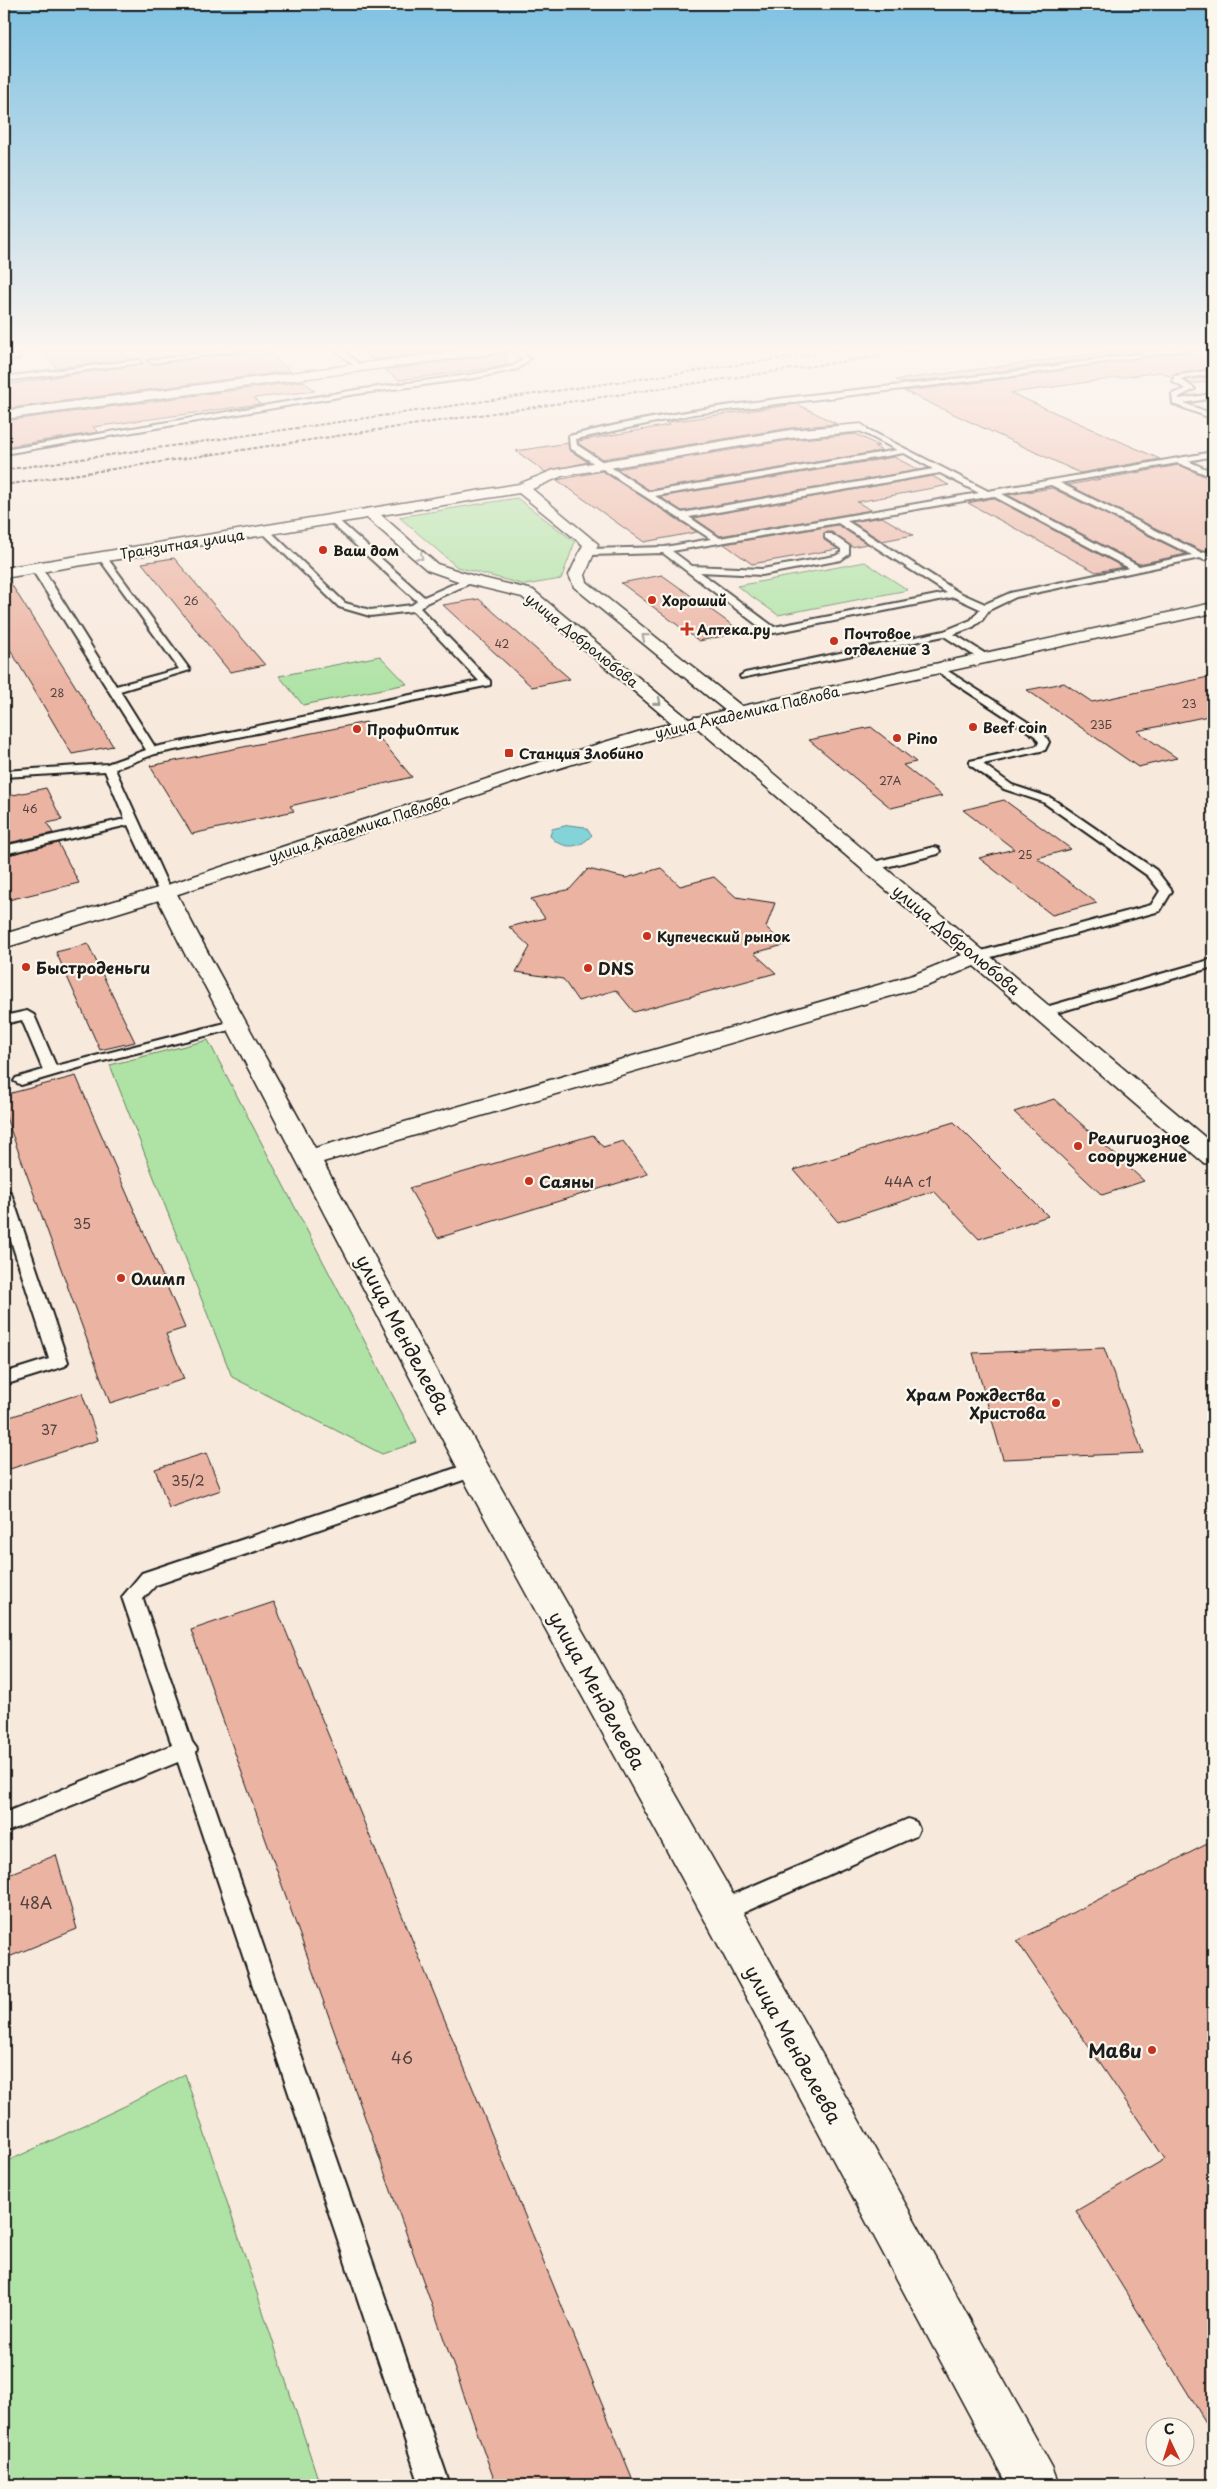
<svg xmlns="http://www.w3.org/2000/svg" width="1217" height="2489" font-family="'Playpen Sans',sans-serif">
<rect width="100%" height="100%" fill="#f8e9dd"/>
<filter id="ink" filterUnits="userSpaceOnUse"><feTurbulence type="fractalNoise" baseFrequency=".02" numOctaves="2"/><feDisplacementMap in="SourceGraphic" scale="10" xChannelSelector="R" yChannelSelector="G"/><feConvolveMatrix kernelMatrix="1 2 1 2 8 2 1 2 1" color-interpolation-filters="sRGB"/></filter>
<g filter="url(#ink)">
<!-- green -->
<path fill="#aee3a5" stroke="#658060" d="M815 468 843 484 695 510 668 493Z
M517 498 575 542 561 579 525 585 457 567 399 517Z
M865 562 908 590 778 615 737 586Z
M380 656 407 684 303 705 279 676Z
M208 1040 417 1442 382 1454 232 1377 110 1065Z
M185 2074 320 2485H4V2163L127 2105Z"/>
<!-- water -->
<path fill="#83d4d9" stroke="#5a8a8d" d="M569 825 585 827 592 835C580 849 563 850 550 836L552 829Z"/>
<!-- building -->
<path fill="#ebb3a2" stroke="#1c1c1c" d="M39 348H212L146 360 151 365 264 349 291 371 4 409V385L143 363 139 358 57 368Z
M357 348H461L373 360Z
M1105 348H1162L968 376 902 383 896 380 1109 352Z
M1200 348H1213V368L1174 374 1172 377 1160 372 1011 393 1160 459 1080 473 904 391 1012 378Z
M507 353V365L492 368 399 380 385 370Z
M1213 376V381L1191 384 1185 380Z
M303 381 315 391 254 398 260 404 93 427 98 432 4 447V421Z
M797 404 837 424 790 428 602 459 579 444 578 441 669 425 665 422H668Z
M856 434 879 446H874L882 451 649 490 617 469 790 440Z
M568 443 569 450 588 462 545 472 516 451Z
M894 457 919 470 682 511 660 497Z
M1179 465 1213 480V548L1202 551 1068 485Z
M602 471 697 532 644 542 557 480Z
M932 476 949 485 857 502 871 510 720 536 694 518Z
M1052 488 1186 554 1139 564 1008 495Z
M993 498 1123 567 1096 572 968 503Z
M882 517 913 535 882 541 852 522Z
M838 525 867 544 851 547 832 532H825L824 540 838 549 752 564 724 544Z
M174 558 265 665 230 672 142 563Z
M662 575 742 632 699 641 621 583Z
M8 579 113 746 72 754 4 639V580Z
M479 599 570 679 532 687 443 605Z
M1213 676V715L1137 731 1177 758 1138 767 1027 690 1064 683 1092 702Z
M366 722 412 777 290 806 294 811 192 834 150 766Z
M871 727 916 762 903 765 942 796 891 808 809 740Z
M46 788 62 820 47 823 53 833 4 844V797Z
M1004 800 1071 849 1037 858 1097 903 1052 915 979 858 1014 849 963 810Z
M58 843 79 883 4 901V856Z
M661 868 680 886 714 877 736 897 775 903 766 927 784 945 754 953 776 973 634 1012 616 990 578 1001 563 979 516 972 530 947 509 927 545 918 531 899 570 889 588 869 626 878Z
M88 944 118 1007 135 1042 100 1050 56 952Z
M76 1076 185 1328 166 1334 184 1379 110 1403 4 1112V1095Z
M1054 1099 1144 1181 1102 1195 1014 1112Z
M954 1122 1048 1216 979 1239 934 1191 838 1222 794 1170Z
M593 1135 603 1147 623 1141 648 1174 438 1238 409 1188Z
M1104 1348 1143 1453 1003 1459 973 1353Z
M82 1393 98 1440 4 1471V1419Z
M206 1453 221 1490 169 1508 155 1469Z
M274 1602 635 2485H496L191 1630Z
M1213 1841V2434L1076 2211 1165 2159 1017 1941Z
M56 1855 77 1929 4 1959V1876Z"/>
<g fill="none" stroke-linecap="round" stroke-linejoin="round">
<!-- service casing -->
<g stroke="#1c1c1c" stroke-width="4">
<path id="service" d="M235 348 250 349 151 363 148 361Z
M333 348H341L363 368 358 369Z
M509 348H517L530 359 518 369 475 378 356 394 4 454V450L356 390 475 374 514 366 523 359Z
M1178 348H1198L1012 376 694 414 576 439 577 445 649 492 897 450 858 430V426H861L988 491 1213 452V456L1188 461 1213 472V477L1178 463 1060 483 1202 553 1213 550V556L1204 560 1200 558 1016 597 989 610 982 620 973 627 954 634 989 656V660H981L944 636 741 678 740 676 745 673 944 631 971 620 980 609 954 597 774 633 765 631 663 553 589 555 585 552 589 549 665 547 711 539 570 448 569 436C691 405 814 395 938 381 1018 372 1098 360 1178 348ZM904 453 933 469 682 513 655 496ZM940 473 979 493 720 538 689 517ZM1051 485 1192 555 1139 566 1002 494ZM993 496 1129 568 1010 593 985 604 958 592 847 521ZM838 523 947 593 774 627 700 572 762 575 841 560 849 554V546L831 534H825V538L841 549V553L835 556 762 569 692 566 672 551Z
M20 356V358L4 361V357Z
M139 360 141 363 4 381V377Z
M1213 370V374L1180 379 1195 389 1179 397V399L1213 394V398L1184 403 1213 414V419L1173 404 1172 394 1186 389 1173 382 1174 376Z
M330 518H336L424 597 467 578H473V582L426 603 420 608 490 681V685L155 754 115 769 171 892 169 895 165 896 159 892 128 825 4 854V846L125 819 105 771 4 777V771L107 764 146 750 31 568 33 566H39L46 574 116 686 179 669 98 557 102 554 105 555 190 670 120 691 155 747 479 681 413 611 370 616 339 607 261 531 268 529 345 603 370 610 412 605 417 601 330 522Z
M940 666 1043 732 1049 742 1045 750 983 764 1012 785 1051 798 1156 870 1172 891 1160 911 984 959H974L972 956 974 953 1151 905 1160 891 1148 876 1043 802 1004 789 970 765V761L1037 746 1039 742 1035 736 936 671 935 669Z
M934 847 938 848 940 851 938 854 870 871 864 867 866 864Z
M1213 959V967L1049 1015H1039L1037 1012 1039 1009Z
M27 1011 34 1015 56 1066 237 1020 244 1024 242 1027 99 1062 21 1085 14 1081 16 1078 43 1070 22 1020 4 1024V1016Z
M4 1191 10 1192 12 1196 68 1362 65 1366 4 1385V1373L49 1359 4 1219Z
M474 1462 481 1464 483 1469 481 1474 156 1585 143 1599 192 1742 197 1749 196 1752 450 2485H420L178 1762 4 1833V1813L172 1745 122 1597 142 1573Z
M908 1819 916 1822 919 1829 916 1836 729 1919 721 1922 713 1919 709 1911 713 1903Z"/>
</g>
<!-- minor casing -->
<g stroke="#1c1c1c" stroke-width="3">
<path id="minor" d="M861 424 867 428 866 431 790 438 603 469 562 476 532 489 598 544 585 575 587 582 744 708 747 712 744 716H732L574 587 569 575 583 545 519 493 381 515 437 564 474 576 533 590 691 721 694 717H706L1213 1144V1165L1204 1163 974 966 929 985 323 1162 485 1460 735 1898 1052 2467 1059 2485H1007L707 1924 458 1469 205 986 185 954 154 892 158 888 165 886 172 888 176 892C220 978 269 1062 315 1148L913 975 962 955 694 725 691 729H679L522 597 464 583 427 570 367 518 4 578V568L519 484 554 470 603 461 790 430Z"/>
</g>
<!-- secondary casing -->
<g stroke="#1c1c1c" stroke-width="3">
<path id="secondary" d="M1213 603V613L739 717 653 739 534 776 172 896 4 948V934L158 888 520 768 641 731 738 707Z"/>
</g>
<!-- trunk casing -->
<g stroke="#1c1c1c" stroke-width="3">
<path id="trunk" d="M479 348H514L509 351 4 419V411Z"/>
</g>
<!-- service -->
<use href="#service" fill="#fbf7ec" fill-rule="evenodd"/>
<!-- minor -->
<use href="#minor" fill="#fbf7ec" fill-rule="evenodd"/>
<!-- secondary -->
<use href="#secondary" fill="#fbf7ec" fill-rule="evenodd"/>
<!-- trunk -->
<use href="#trunk" fill="#fbf7ec" fill-rule="evenodd"/>
<!-- rail -->
<path stroke="#1c1c1c" stroke-width="2" stroke-dasharray="4 2" stroke-linecap="butt" d="M4 470 855 348
M4 485 935 348"/>
</g>
<!-- one-way arrows -->
<defs><path id="oneway-chevron" d="M-2-3.5L2.5 0L-2 3.5" fill="none" stroke-width="1.6" stroke-linecap="round" stroke-linejoin="round" transform="scale(1.25)"/></defs>
<g stroke="#97948e">
<use href="#oneway-chevron" transform="translate(420 557) rotate(41)"/>
<use href="#oneway-chevron" transform="translate(645 637) rotate(-141)"/>
<use href="#oneway-chevron" transform="translate(658 702) rotate(40)"/>
</g>
</g>
<!-- sky -->
<linearGradient id="sky" x2="0" y2="1"><stop stop-color="#7fc1e2"/><stop offset="0.5" stop-color="#fcf5f0"/><stop offset="1" stop-color="#fcf5f0" stop-opacity="0"/></linearGradient>
<rect width="1217" height="697" fill="url(#sky)"/>
<!-- markers -->
<g fill="#c8321e" stroke="#fbf7ec" stroke-width="2">
<circle cx="323" cy="550" r="5"/>
<circle cx="652" cy="600" r="5"/>
<path d="M684.5 621.5h5v5h5v5h-5v5h-5v-5h-5v-5h5z"/>
<circle cx="834" cy="641" r="5"/>
<circle cx="973" cy="727" r="5"/>
<circle cx="357" cy="729" r="5"/>
<circle cx="897" cy="738" r="5"/>
<rect x="504" y="748" width="10" height="10" rx="2.5"/>
<circle cx="647" cy="936" r="5"/>
<circle cx="26" cy="967" r="5"/>
<circle cx="588" cy="968" r="5"/>
<circle cx="1078" cy="1146" r="5"/>
<circle cx="529" cy="1181" r="5"/>
<circle cx="121" cy="1278" r="5"/>
<circle cx="1056" cy="1403" r="5"/>
<circle cx="1152" cy="2050" r="5"/>
</g>
<g text-anchor="middle" dominant-baseline="central" stroke-width="4.5" stroke-linejoin="round" paint-order="stroke">
<!-- far-number labels -->
<g font-size="11" fill="#50423e">
<text x="191" y="600">26</text>
<text x="502" y="643">42</text>
<text x="57" y="692">28</text>
<text x="1189" y="703">23</text>
<text x="1101" y="724">23Б</text>
<text x="890" y="780">27А</text>
<text x="30" y="808">46</text>
<text x="1025" y="854">25</text>
</g>
<!-- far-street labels -->
<g font-size="14" fill="#1c1c1c" stroke="#fbf7ec">
<text transform="translate(182 544) rotate(-9)">Транзитная улица</text>
<text transform="translate(582 640) rotate(39)">улица Добролюбова</text>
<text transform="translate(747 712) rotate(-13)">улица Академика Павлова</text>
<text transform="translate(359 828) rotate(-18)">улица Академика Павлова</text>
</g>
<!-- far-poi labels -->
<g font-size="14" font-weight="bold" fill="#1c1c1c" stroke="#fbf7ec" text-anchor="start">
<text x="333" y="550">Ваш дом</text>
<text x="662" y="600">Хороший</text>
<text x="697" y="629">Аптека.ру</text>
<text x="844" y="633">Почтовое<tspan x="844" dy="16">отделение 3</tspan></text>
<text x="983" y="727">Beef coin</text>
<text x="367" y="729">ПрофиОптик</text>
<text x="907" y="738">Pino</text>
<text x="519" y="753">Станция Злобино</text>
<text x="657" y="936">Купеческий рынок</text>
</g>
<!-- number labels -->
<g font-size="14" fill="#50423e">
<text x="908" y="1181">44А с1</text>
<text x="82" y="1223">35</text>
<text x="49" y="1429">37</text>
<text x="188" y="1480">35/2</text>
</g>
<!-- street labels -->
<g font-size="16" fill="#1c1c1c" stroke="#fbf7ec">
<text transform="translate(957 939) rotate(40)">улица Добролюбова</text>
</g>
<!-- poi labels -->
<g font-size="16" font-weight="bold" fill="#1c1c1c" stroke="#fbf7ec" text-anchor="start">
<text x="36" y="967">Быстроденьги</text>
<text x="598" y="968">DNS</text>
<text x="1088" y="1137">Религиозное<tspan x="1088" dy="18">сооружение</tspan></text>
<text x="539" y="1181">Саяны</text>
<text x="131" y="1278">Олимп</text>
<text x="1046" y="1394" text-anchor="end">Храм Рождества<tspan x="1046" dy="18">Христова</tspan></text>
</g>
<!-- near-number labels -->
<g font-size="16" fill="#50423e">
<text x="36" y="1902">48А</text>
<text x="402" y="2057">46</text>
</g>
<!-- near-street labels -->
<g font-size="19" fill="#1c1c1c" stroke="#fbf7ec">
<text transform="translate(404 1334) rotate(62)">улица Менделеева</text>
<text transform="translate(598 1690) rotate(61)">улица Менделеева</text>
<text transform="translate(794 2044) rotate(61)">улица Менделеева</text>
</g>
<!-- near-poi labels -->
<g font-size="19" font-weight="bold" fill="#1c1c1c" stroke="#fbf7ec" text-anchor="end">
<text x="1142" y="2050">Мави</text>
</g>
</g>
<!-- margin -->
<rect width="1217" height="2489" fill="none" stroke="#fbf7ec" stroke-width="20"/>
<rect x="10" y="10" width="1197" height="2469" fill="none" stroke="#1c1c1c" stroke-width="2" filter="url(#ink)"/>
<!-- north arrow -->
<g transform="translate(1170 2442) rotate(356)"><circle r="24" fill="#fbf7ec" stroke="#a29f99"/>
<path d="M0-4L9 19L0 12L-9 19Z" fill="#c8321e"/>
<text y="-8" font-size="14" font-weight="bold" text-anchor="middle" fill="#1c1c1c">С</text>
</g>
</svg>
